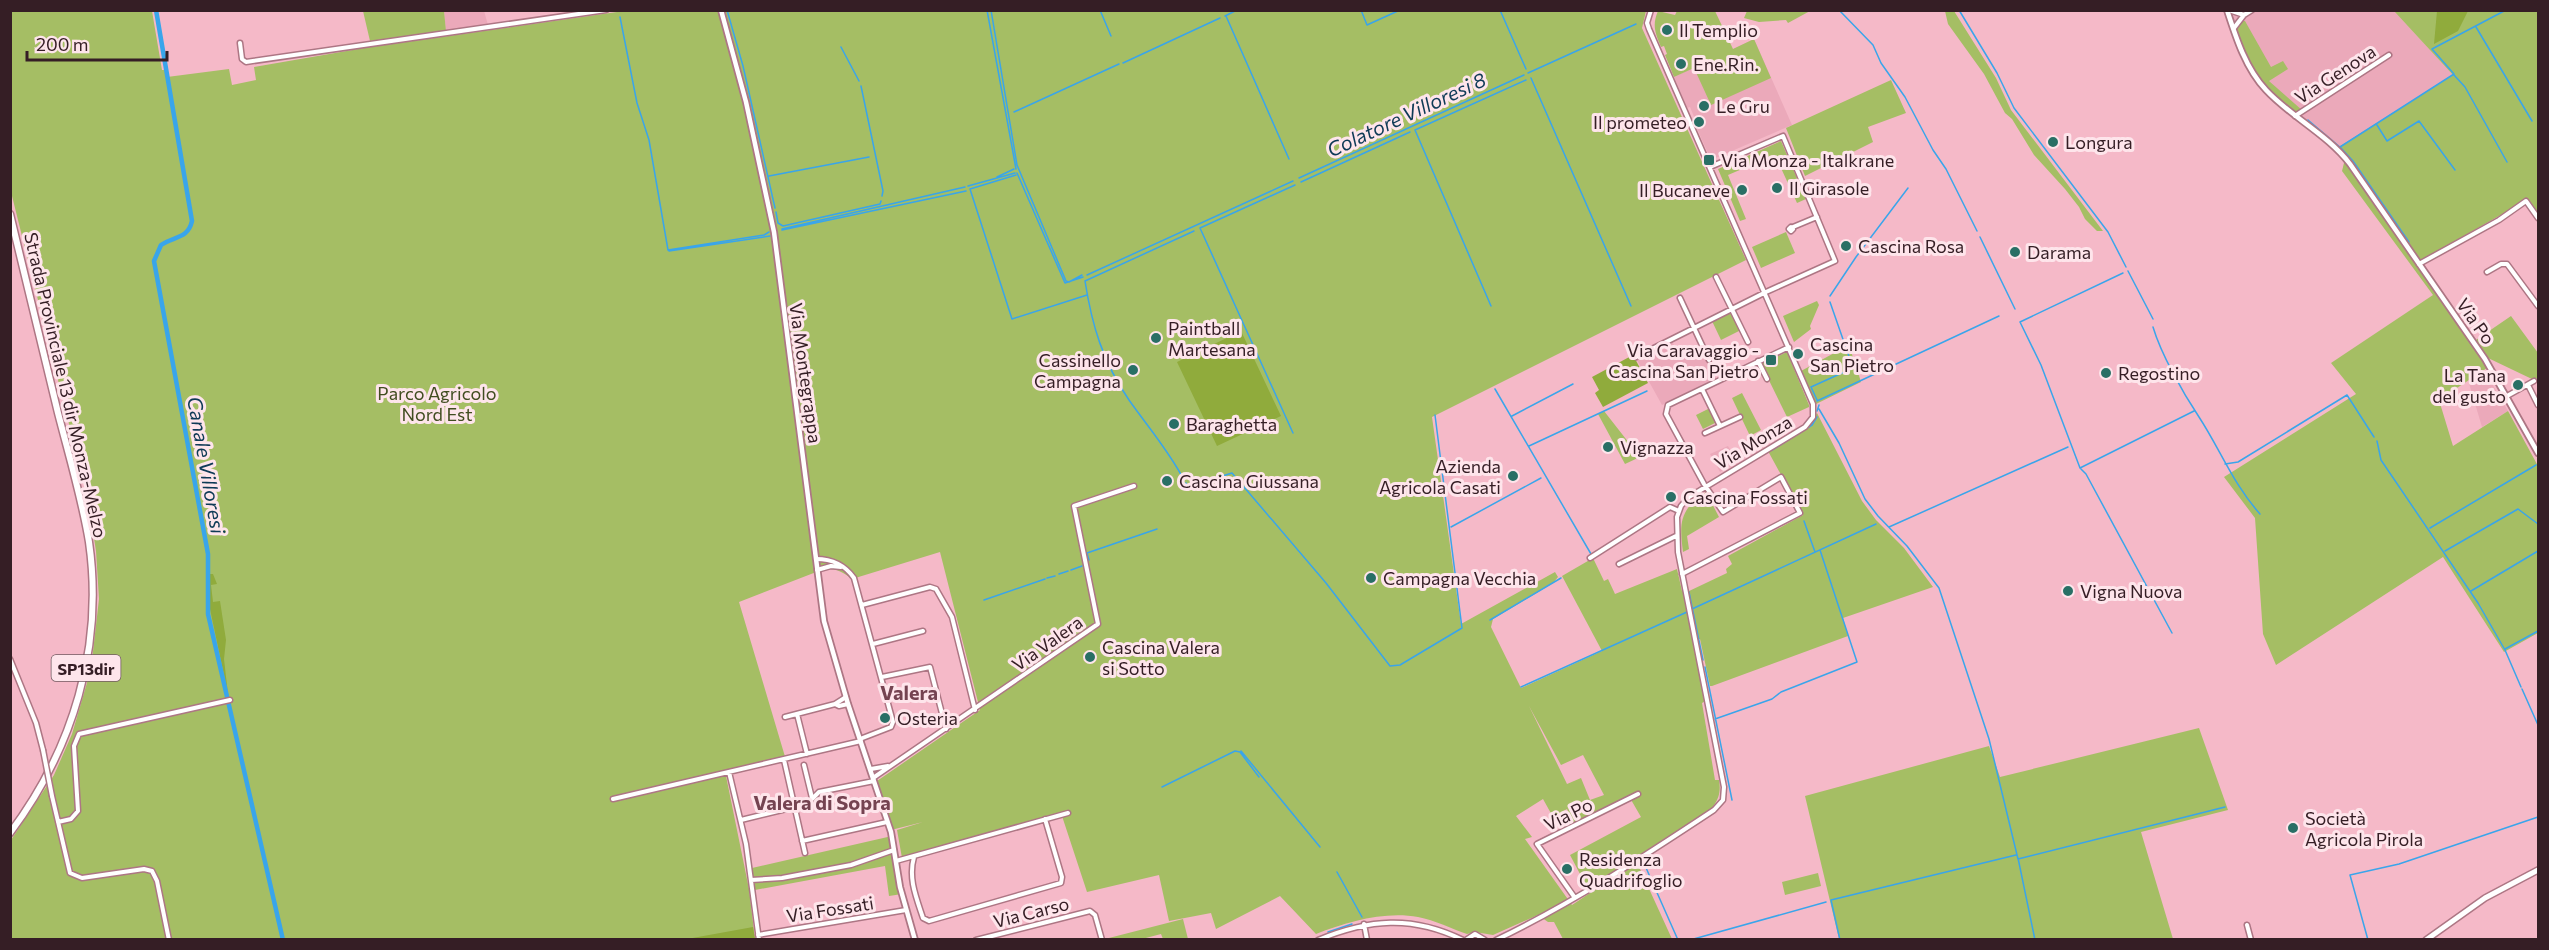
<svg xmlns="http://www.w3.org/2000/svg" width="2549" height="950" font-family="Commissioner,sans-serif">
<rect width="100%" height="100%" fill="#f5b9c8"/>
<!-- built -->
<path fill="#eba9ba" d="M444 11H484L488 25 446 31Z
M2227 11H2394L2453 75 2337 148 2274 98 2258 79Z
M1754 39 1792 125 1711 160 1694 122 1695 119 1690 107 1687 108 1674 77Z
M1672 341 1681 360 1701 350 1716 378 1662 405 1637 360Z
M2484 370 2508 411 2482 427 2468 380Z
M1728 446 1737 462 1720 472 1710 454Z"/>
<!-- green -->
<path fill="#a5be64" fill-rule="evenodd" d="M631 10 1646 11 1642 28 1746 260 1432 417 1461 624 1555 572 1558 577 1553 583 1493 619 1491 627 1521 688 1602 651 1562 576 1593 558 1604 581 1608 579 1615 594 1677 569 1682 591 1687 592 1727 573 1726 569 1732 564 1728 556 1803 515 1768 451 1809 426 1817 413 1862 501 1876 520 1904 548 1933 587 1843 618 1848 636 1712 686H1710L1700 639H1697L1707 700 1702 703 1715 780H1719C1721 791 1719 800 1711 809L1635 858 1672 939H1563L1554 922H1548L1538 915 1493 935 1475 932 1467 934C1452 929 1435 920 1418 917 1384 911 1347 922 1316 934L1280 896 1216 929 1211 913 1169 921 1159 875 1087 892 1062 816 902 858 897 830 923 822 891 830 877 781 980 710 940 552 852 579C843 572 835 568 824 569L739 602 786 760 726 776 749 889 755 939H11V840L54 775 72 734 91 669 99 599 96 551 88 500 11 192 10 11H152L162 70H166L167 77 229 69 232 85 256 80 254 67 364 48ZM1529 706 1561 765 1583 755 1604 795 1590 800 1581 778 1567 784ZM1630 798 1641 817 1570 855 1590 893 1572 905 1525 839 1532 837 1516 816 1543 799 1553 817 1567 809 1575 826Z
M363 11H444L446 31 370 41Z
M1658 11 1675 15 1677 11H1715L1733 49 1754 39 1771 78 1711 105 1694 68 1674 77 1665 55 1667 54 1664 46 1661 47C1655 33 1652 25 1658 11Z
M1747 11V10L1810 11 1788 23 1786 20 1759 22 1744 18Z
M1945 11H1954L1996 78 2011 110 2103 231H2097L2085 219 2079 207 2065 189 2034 155 2012 119 2005 113 1984 74 1948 24Z
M2394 11H2538V216L2527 200 2420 261 2352 163 2337 148 2453 75Z
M2239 21H2245L2271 67 2283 61 2288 69 2269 81 2303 111 2295 116C2259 85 2250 70 2234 25Z
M1891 80 1906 113 1868 127 1873 142 1805 176 1786 128Z
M1781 141 1806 199 1797 203 1775 155 1728 175 1746 219 1740 221 1718 169Z
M2345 159 2490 366 2439 400 2453 446 2508 411 2538 466V633L2504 652 2443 557 2276 665 2263 634 2255 518 2224 477 2356 394 2331 363 2433 295 2342 171Z
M1786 232 1795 253 1761 268 1752 247Z
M1817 301 1819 305 1810 326 1811 329 1794 342 1783 316Z
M1731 311 1741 330 1721 340 1712 321Z
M2511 316 2538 353V378L2534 380 2488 358 2476 340Z
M1849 345 1861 382 1816 404 1801 371Z
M1787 352 1809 405V407L1787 417 1761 364Z
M1742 393 1761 430 1750 436 1732 398Z
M1710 408 1717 422 1703 429 1696 415Z
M1604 411 1640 457 1625 464 1598 414Z
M1706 492 1719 517 1687 536 1689 549 1683 552C1679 521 1680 510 1706 492Z
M2199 728 2228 810 2141 832 2173 939H1839L1805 796 1989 746 2000 777Z
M892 836 902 894 889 896 885 866 755 890 752 868Z
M1818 873 1821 886 1785 895 1782 882Z
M1183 919 1188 939H1163L1161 934 1142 939H1105Z"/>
<!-- forest -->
<path fill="#90ab3c" d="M2437 11H2468L2458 31 2434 44Z
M1241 331 1281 416 1217 446 1177 362Z
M1633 355 1648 383 1603 407 1595 393 1599 390 1592 377Z
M210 574H213L217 584 211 585 213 602 220 601 226 640 224 659 228 694 210 609Z
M753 927 755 939H687Z"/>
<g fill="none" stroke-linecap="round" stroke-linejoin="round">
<!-- stream -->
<path stroke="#39a5eb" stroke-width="1.5" d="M727 10 743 66 775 208
M987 10 1016 169
M991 10 1017 165 1066 281 1069 282 1082 275
M1100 10 1111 36
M1361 10 1367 25 1400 10
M1500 10 1526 69
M1839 10 1873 45 1881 63 1905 97 1933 150 1946 169 1977 231
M1959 10 1997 73 2014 108 2108 232 2126 267
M1225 16 1237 10
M1226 16 1289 159
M620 17 637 103 649 140 668 250 764 235 769 232
M2476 27 2532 121
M841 47 859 81
M1123 63 1220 18
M1528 73 1636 24
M2454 75 2465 87 2507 162
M1531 78 1631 306
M861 86 883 191 882 196
M1014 112 1119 64
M2308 120 2341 148 2353 161 2409 242
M2377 125 2387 141 2419 121 2455 170
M2340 147 2454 74 2432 49 2506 10
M1017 173 1065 283 1083 277
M769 176 869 157
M997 177 1014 169
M1299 178 1524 75
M1301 182 1410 132
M968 186 1015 173
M970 189 1012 319 1087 295
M970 189 1016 175
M776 212 778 223 783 226 880 204 881 201
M782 229 965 187
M782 230 966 191
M1980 237 2015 309
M669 251 770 236
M2128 271 2153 319
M2123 273 2020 322 2041 365 2080 468 2194 411
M1087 275 1293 181
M1085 281C1092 326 1103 362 1129 400 1148 427 1169 451 1184 480
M1085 281 1194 231
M1830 296 1856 257 1908 188
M1491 306 1415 130 1526 80
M2153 327C2161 354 2183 393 2199 417 2220 449 2233 484 2260 514
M1495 389 1591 554
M1817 400 1811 387 1853 368 1830 302
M1817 401 1999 316
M1819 409 1839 443 1865 499 1878 516 1907 546 1939 588 1989 739 2018 859 2225 807
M1817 411 1819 405
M1512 416 1573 384
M1293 433 1200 228 1295 185
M2377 441 2381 460 2478 603 2505 650 2521 687
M1529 446 1647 391
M1772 450 1812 425 1817 417
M2225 464 2238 462 2347 395 2374 437
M2081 469 2086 474 2172 633
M1186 483 1187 487 1232 473 1326 583 1390 666 1400 665 1462 628 1435 415
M1804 521 1815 552
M1451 527 1541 478
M1889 527 2068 447
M2430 528 2536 465
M2445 551 2518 509 2538 524
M1089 560 1087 553 1157 529
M1071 570 1082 566
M1059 574 1068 571
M1047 578 1055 576
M2471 591 2538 551
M1689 592 1703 660
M984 600 1045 579
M1692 609 1876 524
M1490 620 1561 578
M2505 649 2538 631
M1705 667 1732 800
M1521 687 1687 612
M2522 689 2538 725
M1715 719 1772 699 1781 692 1857 662 1820 550
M1241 751 1320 847
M1162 787 1235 751 1240 752 1259 777
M2018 858 2035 940
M1643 861 1678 940
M1337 872 1362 917
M1328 932 1352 924
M1690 940 1826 902
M1840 940 1831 900 2016 855
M2368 940 2350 875 2399 864 2538 817"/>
<!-- canal -->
<path stroke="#39a5eb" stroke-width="4.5" d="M156 10 192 221C188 239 174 236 161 245L154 261 208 554V614L283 940"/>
<!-- minor casing -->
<g stroke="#ad7684" stroke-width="7">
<path id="minor" d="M2229 10 2244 15
M2234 28 2244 15 2252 10
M240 43 242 59 246 62 606 10
M2295 116 2389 55
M1791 227 1793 229 1791 231 1789 229Z
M1793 227 1817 217
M2419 264 2499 220 2526 201 2538 218
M2487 272 2501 264H2507L2538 306
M1716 277 1748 342
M1680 298 1709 360
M1636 357 1766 292 1835 261 1783 136 1710 167
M1758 361 1767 379
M2528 385 2538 405
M1702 389 1720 426
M2507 396 2534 381
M1705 433 1740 417
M1590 558 1670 507 1679 511
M816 559C832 559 844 564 854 578L893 722 891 727 860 739
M1619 564 1676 536
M817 570 831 566 841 567
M1682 574 1800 513 1781 477 1723 512 1704 484 1666 414 1668 405 1789 347
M862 605 930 587 936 589 952 617 975 710
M873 644 923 631
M10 659 36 723 43 750
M882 677 930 667 946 729
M846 697 835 704 839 706 848 704
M797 714 807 754
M785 717 835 704
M784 760 805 853
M804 765 812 798
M871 769 888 766
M729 772 746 844 759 940
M873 778 1098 624 1074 506 1134 486
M52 796 70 873 82 878 144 869 152 871 157 881 169 940
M613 799 861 741
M741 820 807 804 819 792 874 781
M58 822 71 819 78 811 74 746 79 734 230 700
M802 841 887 822
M914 857C908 878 916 897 923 918L929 921 1061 883 1062 877 1045 819
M896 861 1068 813
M751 880 782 878 851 865 894 850
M1575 898 1537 844 1638 794
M1364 924 1367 940
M2247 925 2251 940
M758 935 906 910
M976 940 1090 911 1095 915 1102 940
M1318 940C1369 919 1412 915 1463 940
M1466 940 1475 934 1485 940
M1496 940C1573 903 1643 857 1714 810L1723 800 1724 787 1678 552 1677 517 1681 506 1689 497 1805 427 1813 417V404L1649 29 1647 23 1651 10"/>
</g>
<!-- tertiary casing -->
<g stroke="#ad7684" stroke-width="8">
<path id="tertiary" d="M721 10 746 102 774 232 824 621 848 704 891 832 900 887 915 940
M2227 10C2236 38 2246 69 2266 90 2291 117 2327 134 2350 164L2485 359 2538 453"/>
</g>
<!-- secondary casing -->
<g stroke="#ad7684" stroke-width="8">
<path id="secondary" d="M2426 940 2485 898 2538 870"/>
</g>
<!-- primary casing -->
<g stroke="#ad7684" stroke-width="9">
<path id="primary" d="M10 214C26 281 42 347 58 413 69 456 82 499 89 542 104 647 73 749 10 833"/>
</g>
<!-- minor -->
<use href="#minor" stroke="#fff" stroke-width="4"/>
<!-- tertiary -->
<use href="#tertiary" stroke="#fff" stroke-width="4.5"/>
<!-- secondary -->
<use href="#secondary" stroke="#fff" stroke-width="5"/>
<!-- primary -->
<use href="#primary" stroke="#fff" stroke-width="6"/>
<!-- minor-bridge casing -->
<g stroke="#ad7684" stroke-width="7" stroke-linecap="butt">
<path id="minor-bridge" d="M43 750 52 796"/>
</g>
<!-- minor-bridge -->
<use href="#minor-bridge" stroke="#fff" stroke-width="4"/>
</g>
<!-- markers -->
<g fill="#296f65" stroke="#fee5eb" stroke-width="2">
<circle cx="1667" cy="30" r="6"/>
<circle cx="1681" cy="64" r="6"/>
<circle cx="1704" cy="106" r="6"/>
<circle cx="1699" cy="122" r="6"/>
<circle cx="2053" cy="142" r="6"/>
<rect x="1703" y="154" width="12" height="12" rx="3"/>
<circle cx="1777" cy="188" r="6"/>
<circle cx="1742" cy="190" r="6"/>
<circle cx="1846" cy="246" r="6"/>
<circle cx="2015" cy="252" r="6"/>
<circle cx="1156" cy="338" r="6"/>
<circle cx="1798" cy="354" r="6"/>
<rect x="1765" y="354" width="12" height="12" rx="3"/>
<circle cx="1133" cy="370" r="6"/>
<circle cx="2106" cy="373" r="6"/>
<circle cx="2518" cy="385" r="6"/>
<circle cx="1174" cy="424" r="6"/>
<circle cx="1608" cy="447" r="6"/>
<circle cx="1513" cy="476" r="6"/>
<circle cx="1167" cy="481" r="6"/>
<circle cx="1671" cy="497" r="6"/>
<circle cx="1371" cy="578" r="6"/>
<circle cx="2068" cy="591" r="6"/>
<circle cx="1090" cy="657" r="6"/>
<circle cx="885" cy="718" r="6"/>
<circle cx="2293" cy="828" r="6"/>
<circle cx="1567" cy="869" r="6"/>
</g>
<g text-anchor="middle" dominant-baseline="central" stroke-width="6" stroke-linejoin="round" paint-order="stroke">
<!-- shield labels -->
<rect fill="#fee5eb" stroke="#715a60" stroke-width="1.5" x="51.5" y="655" width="69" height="26" rx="4.5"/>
<g font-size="16" font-weight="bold" fill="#351e25">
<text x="86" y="668">SP13dir</text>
</g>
<!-- poi labels -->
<g font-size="18" fill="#351e25" stroke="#fee5eb" text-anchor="start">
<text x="1679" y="30">Il Templio</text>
<text x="1693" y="64">Ene.Rin.</text>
<text x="1716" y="106">Le Gru</text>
<text x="1687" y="122" text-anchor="end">Il prometeo</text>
<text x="2065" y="142">Longura</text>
<text x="1721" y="160">Via Monza - Italkrane</text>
<text x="1789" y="188">Il Girasole</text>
<text x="1730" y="190" text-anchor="end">Il Bucaneve</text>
<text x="1858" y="246">Cascina Rosa</text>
<text x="2027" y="252">Darama</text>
<text x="1168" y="328">Paintball<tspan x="1168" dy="21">Martesana</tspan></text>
<text x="1810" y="344">Cascina<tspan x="1810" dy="21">San Pietro</tspan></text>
<text x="1759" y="350" text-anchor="end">Via Caravaggio -<tspan x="1759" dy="21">Cascina San Pietro</tspan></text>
<text x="1121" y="360" text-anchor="end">Cassinello<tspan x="1121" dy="21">Campagna</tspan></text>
<text x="2118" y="373">Regostino</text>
<text x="2506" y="375" text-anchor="end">La Tana<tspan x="2506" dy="21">del gusto</tspan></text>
<text x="1186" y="424">Baraghetta</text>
<text x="1620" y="447">Vignazza</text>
<text x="1501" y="466" text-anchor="end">Azienda<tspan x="1501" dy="21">Agricola Casati</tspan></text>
<text x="1179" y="481">Cascina Giussana</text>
<text x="1683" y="497">Cascina Fossati</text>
<text x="1383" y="578">Campagna Vecchia</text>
<text x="2080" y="591">Vigna Nuova</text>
<text x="1102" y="647">Cascina Valera<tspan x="1102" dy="21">si Sotto</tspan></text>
<text x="897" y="718">Osteria</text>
<text x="2305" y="818">Società<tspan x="2305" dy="21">Agricola Pirola</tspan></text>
<text x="1579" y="859">Residenza<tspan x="1579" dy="21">Quadrifoglio</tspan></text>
</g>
<!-- street labels -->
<g font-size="18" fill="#351e25" stroke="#fee5eb">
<text transform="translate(2335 74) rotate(-33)">Via Genova</text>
<text transform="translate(2476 321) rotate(55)">Via Po</text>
<text transform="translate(806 373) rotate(82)">Via Montegrappa</text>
<text transform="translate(66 385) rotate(77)">Strada Provinciale 13 dir Monza-Melzo</text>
<text transform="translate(1753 442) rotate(-31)">Via Monza</text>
<text transform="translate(1047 643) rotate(-35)">Via Valera</text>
<text transform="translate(1568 814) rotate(-26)">Via Po</text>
<text transform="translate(830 909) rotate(-9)">Via Fossati</text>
<text transform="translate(1031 912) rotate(-14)">Via Carso</text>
</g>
<!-- park labels -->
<g font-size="18" fill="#414d20" stroke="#fee5eb">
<text x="437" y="393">Parco Agricolo<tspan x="437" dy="21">Nord Est</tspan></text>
</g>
<!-- water labels -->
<g font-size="20" font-style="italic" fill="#0e3a56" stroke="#fee5eb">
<text transform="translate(1406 114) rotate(-25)">Colatore Villoresi 8</text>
<text transform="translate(207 465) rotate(80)">Canale Villoresi</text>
</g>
<!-- neighbourhood labels -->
<g font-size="20" font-weight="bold" fill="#754351" stroke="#fee5eb">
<text x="909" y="692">Valera</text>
<text x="822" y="802">Valera di Sopra</text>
</g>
</g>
<!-- border -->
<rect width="2549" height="950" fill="none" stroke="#351e25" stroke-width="24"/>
<!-- scale -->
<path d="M27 51v9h140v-9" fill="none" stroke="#351e25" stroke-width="3"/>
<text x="36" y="51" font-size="18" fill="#351e25" stroke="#fee5eb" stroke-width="4.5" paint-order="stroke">200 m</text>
</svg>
